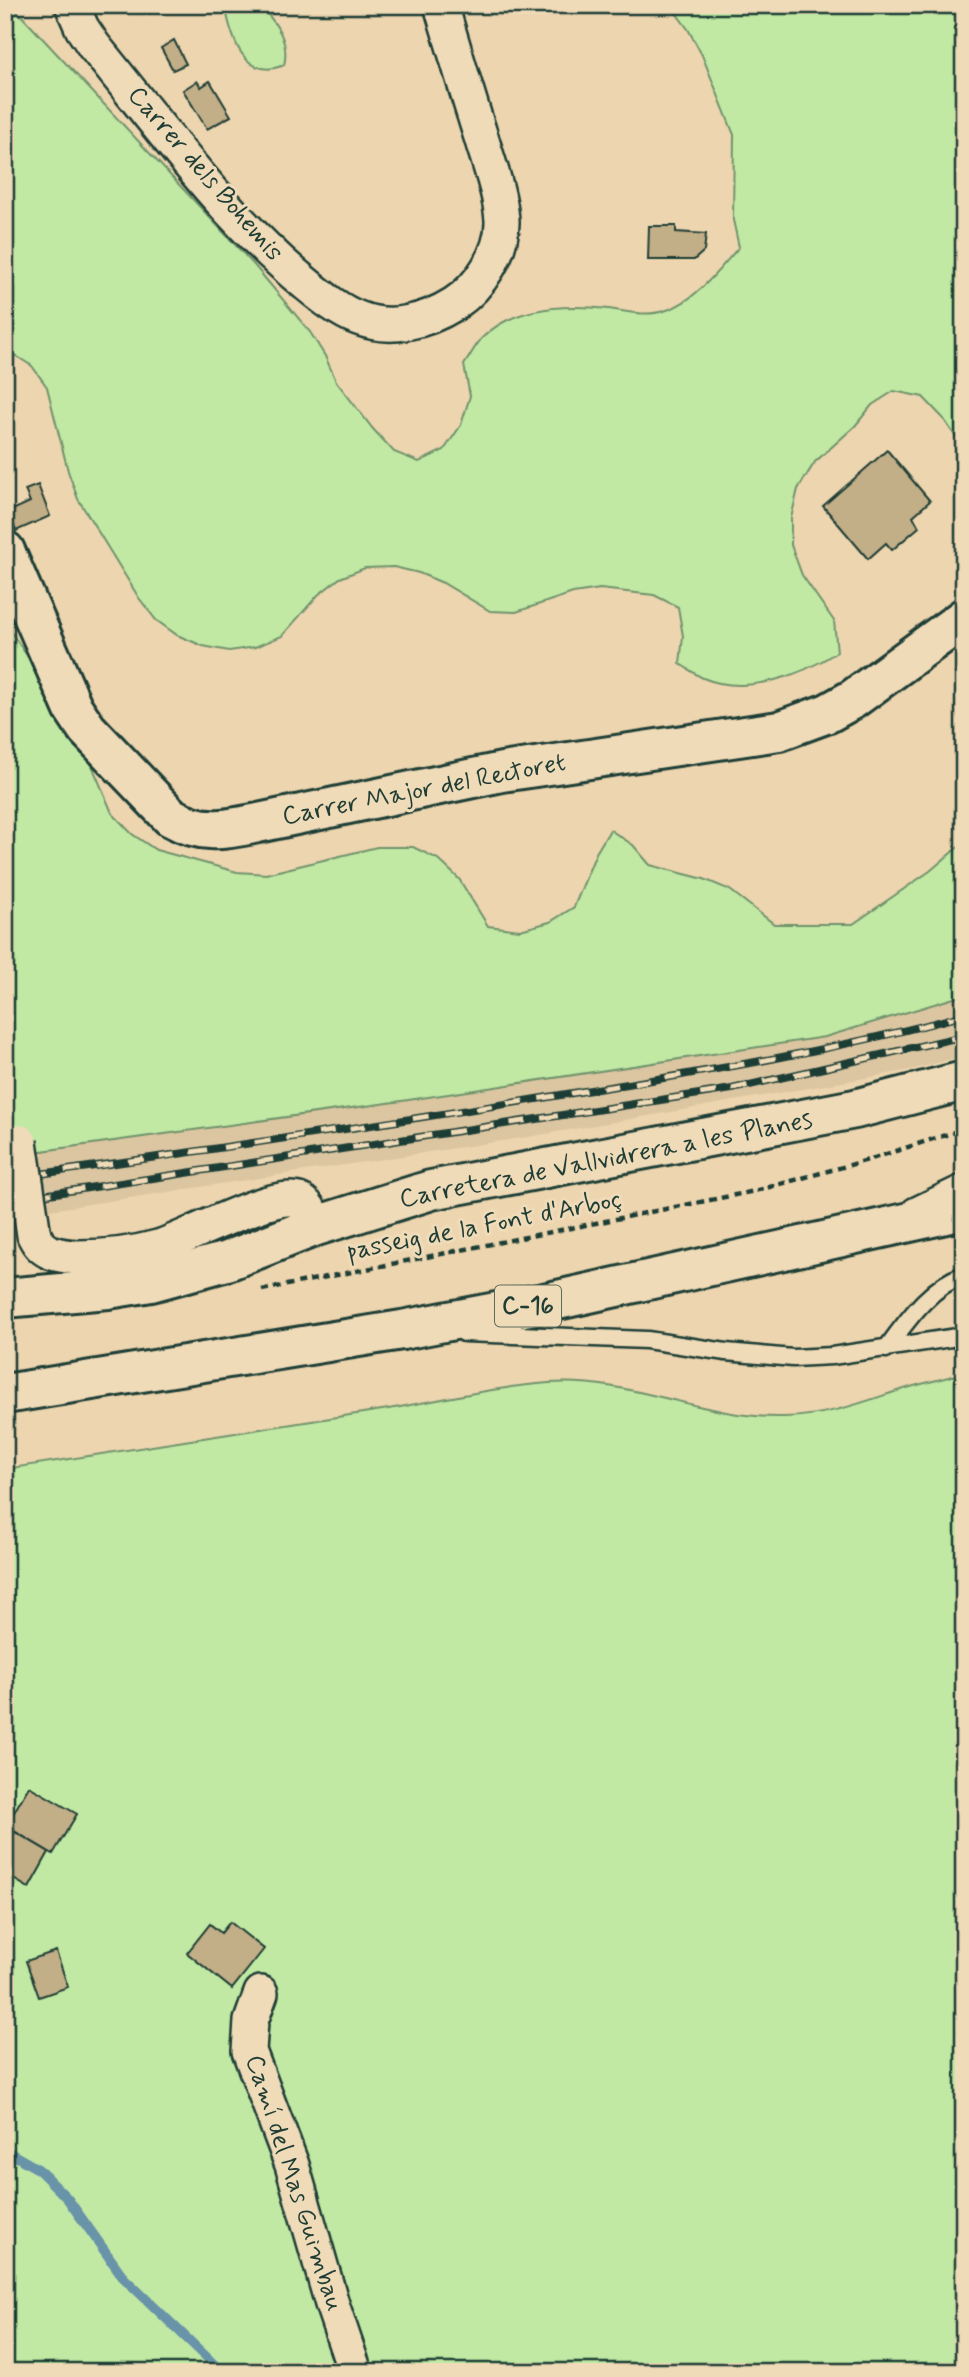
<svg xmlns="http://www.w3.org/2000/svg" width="969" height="2377" font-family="Mynerve,sans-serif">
<rect width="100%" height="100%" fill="#edd5af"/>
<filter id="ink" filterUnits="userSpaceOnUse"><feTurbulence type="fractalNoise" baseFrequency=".0143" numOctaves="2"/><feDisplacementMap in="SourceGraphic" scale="14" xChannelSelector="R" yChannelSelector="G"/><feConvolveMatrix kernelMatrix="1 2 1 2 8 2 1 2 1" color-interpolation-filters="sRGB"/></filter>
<g filter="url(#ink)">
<!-- built -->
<path fill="#dcc6a1" d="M964 995V1056L911 1070 534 1136 5 1217V1156L395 1102 825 1037Z"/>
<!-- green -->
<path fill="#c1e9a4" stroke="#70936c" stroke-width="2" d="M5 5H15L16 10 254 265 310 332 325 356 336 381 373 429 394 452 419 462 444 450 461 425 470 396 464 365C470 356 475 346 482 338 514 306 566 304 609 309 628 312 648 317 667 310 697 300 719 269 739 247L733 220 734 135 702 55 688 29 670 5H964V449L943 418 923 397 894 391 872 405 855 426 815 462 798 489 791 518V545L802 575 834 621 837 652C800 676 746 696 703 678 695 674 687 668 680 664L683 636 678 607 654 595 600 589 573 593 516 612 490 611 443 583 419 573 394 567 365 568 340 578 318 595 282 636 255 647 229 651 203 646 177 635 156 620 139 598 78 499 68 471 47 387 32 366 5 349Z
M225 5H260C276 23 290 41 284 65 243 82 231 36 225 5Z
M5 623 78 732 112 813 132 834 156 850 237 872 266 874 377 847H413L438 859 459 879 488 926 520 930 550 922 574 907 596 853 610 830 633 845 650 865 704 879 730 890 774 924H853L930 871 964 842V995L825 1037 395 1102 5 1156Z
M964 1373V2372H5V1469C131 1449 257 1430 382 1410 438 1401 493 1387 549 1383 630 1377 704 1419 784 1417 827 1416 858 1404 897 1391 919 1384 942 1379 964 1373Z"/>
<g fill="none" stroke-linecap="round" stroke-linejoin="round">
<!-- stream -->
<path stroke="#6893a8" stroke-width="10" d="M5 2150 38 2169 67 2198 124 2278 222 2372"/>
</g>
<!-- building -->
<path fill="#c2ae87" stroke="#1f3d34" stroke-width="2" d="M174 40 186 64 173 70 161 48Z
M197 81 201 87 210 81 231 116 207 129 183 90Z
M649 226H676V232L706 234 704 251 694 260H648Z
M887 450 930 501 913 516 919 527 892 550 886 543 868 559 823 506Z
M38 485 50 516 16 531 8 512 30 502 25 490Z
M964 667V686L955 673Z
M29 1786 77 1814 53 1854 6 1826Z
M15 1832 49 1852 29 1888 5 1874V1849Z
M230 1922 264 1949 232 1989 187 1953 210 1924 221 1933Z
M56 1951 68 1987 39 1997 26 1961Z"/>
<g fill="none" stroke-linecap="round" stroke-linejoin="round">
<!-- service casing -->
<g stroke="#1f3d34" stroke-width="21">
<path id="service" d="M912 1207 964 1182
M464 1333 647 1340 726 1352 793 1358 832 1356 964 1336
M886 1349C907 1321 930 1286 964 1275"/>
</g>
<!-- minor casing -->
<g stroke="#1f3d34" stroke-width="38">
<path id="minor" d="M72 5 82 28 94 46C160 127 224 216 305 283 321 296 339 311 358 318 390 331 425 322 454 304 480 287 503 252 502 220 500 192 489 164 481 137 467 93 454 49 441 5
M34 1235C42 1254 59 1256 78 1257 104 1257 133 1254 158 1247 188 1238 272 1191 299 1200 310 1204 312 1217 316 1226
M261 1993 251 2021 249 2051 292 2165 332 2304 355 2372"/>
</g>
<!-- tertiary casing -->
<g stroke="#1f3d34" stroke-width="44">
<path id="tertiary" d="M5 551 73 708 87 729 171 817C203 835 224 830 258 823L502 772 779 731 828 713 853 699 964 618"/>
</g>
<!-- secondary casing -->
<g stroke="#1f3d34" stroke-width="44">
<path id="secondary" d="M5 1298 108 1289 151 1282 227 1261 316 1226 431 1190 855 1109 964 1081"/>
</g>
<!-- trunk casing -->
<g stroke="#1f3d34" stroke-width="44">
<path id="trunk" d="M5 1394 402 1330 544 1303 964 1210"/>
</g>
<!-- path -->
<path stroke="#1f3d34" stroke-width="4.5" stroke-dasharray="7 5" stroke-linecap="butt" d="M262 1290 755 1191 868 1160 964 1129"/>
<!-- service -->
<use href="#service" stroke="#f0dbb9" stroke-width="16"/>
<!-- minor -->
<use href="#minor" stroke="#f0dbb9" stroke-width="33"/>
<!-- tertiary -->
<use href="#tertiary" stroke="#f0dbb9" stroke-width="38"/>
<!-- secondary -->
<use href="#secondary" stroke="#f0dbb9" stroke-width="38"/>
<!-- trunk -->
<use href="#trunk" stroke="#f0dbb9" stroke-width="38"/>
<!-- rail casing -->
<g stroke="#1f3d34" stroke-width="8">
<path id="rail" d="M33 1175C215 1149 397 1122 579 1092 708 1071 838 1050 964 1015
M5 1179 11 1178
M36 1196 732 1089 964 1036
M5 1201 13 1199"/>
</g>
<!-- rail -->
<use href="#rail" stroke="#f0dbb9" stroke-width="5" stroke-dasharray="16" stroke-linecap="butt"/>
<!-- minor-bridge casing -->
<g stroke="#1f3d34" stroke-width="38" stroke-linecap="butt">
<path id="minor-bridge" d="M20 1142 34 1235"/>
</g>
<!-- minor-bridge -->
<use href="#minor-bridge" stroke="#f0dbb9" stroke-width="33"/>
</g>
</g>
<g text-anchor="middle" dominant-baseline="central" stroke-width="6" stroke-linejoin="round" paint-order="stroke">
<!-- shield labels -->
<rect fill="#f0dbb9" stroke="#5e6c5c" stroke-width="2" x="495" y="1285.5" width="66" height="41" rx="5"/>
<g font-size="24" font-weight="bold" fill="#1f3d34">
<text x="528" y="1306">C-16</text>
</g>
<!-- street labels -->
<g font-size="26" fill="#1f3d34" stroke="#f0dbb9">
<text transform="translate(205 174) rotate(49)">Carrer dels Bohemis</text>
<text transform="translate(424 790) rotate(-11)">Carrer Major del Rectoret</text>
<text transform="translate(606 1160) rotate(-11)">Carretera de Vallvidrera a les Planes</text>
<text transform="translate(484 1226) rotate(-11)">passeig de la Font d'Arboç</text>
<text transform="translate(294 2183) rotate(72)">Camí del Mas Guimbau</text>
</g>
</g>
<!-- margin -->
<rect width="969" height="2377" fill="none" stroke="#f0dbb9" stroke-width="28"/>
<rect x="14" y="14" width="941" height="2349" fill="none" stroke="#1f3d34" stroke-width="2.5" filter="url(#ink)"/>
</svg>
